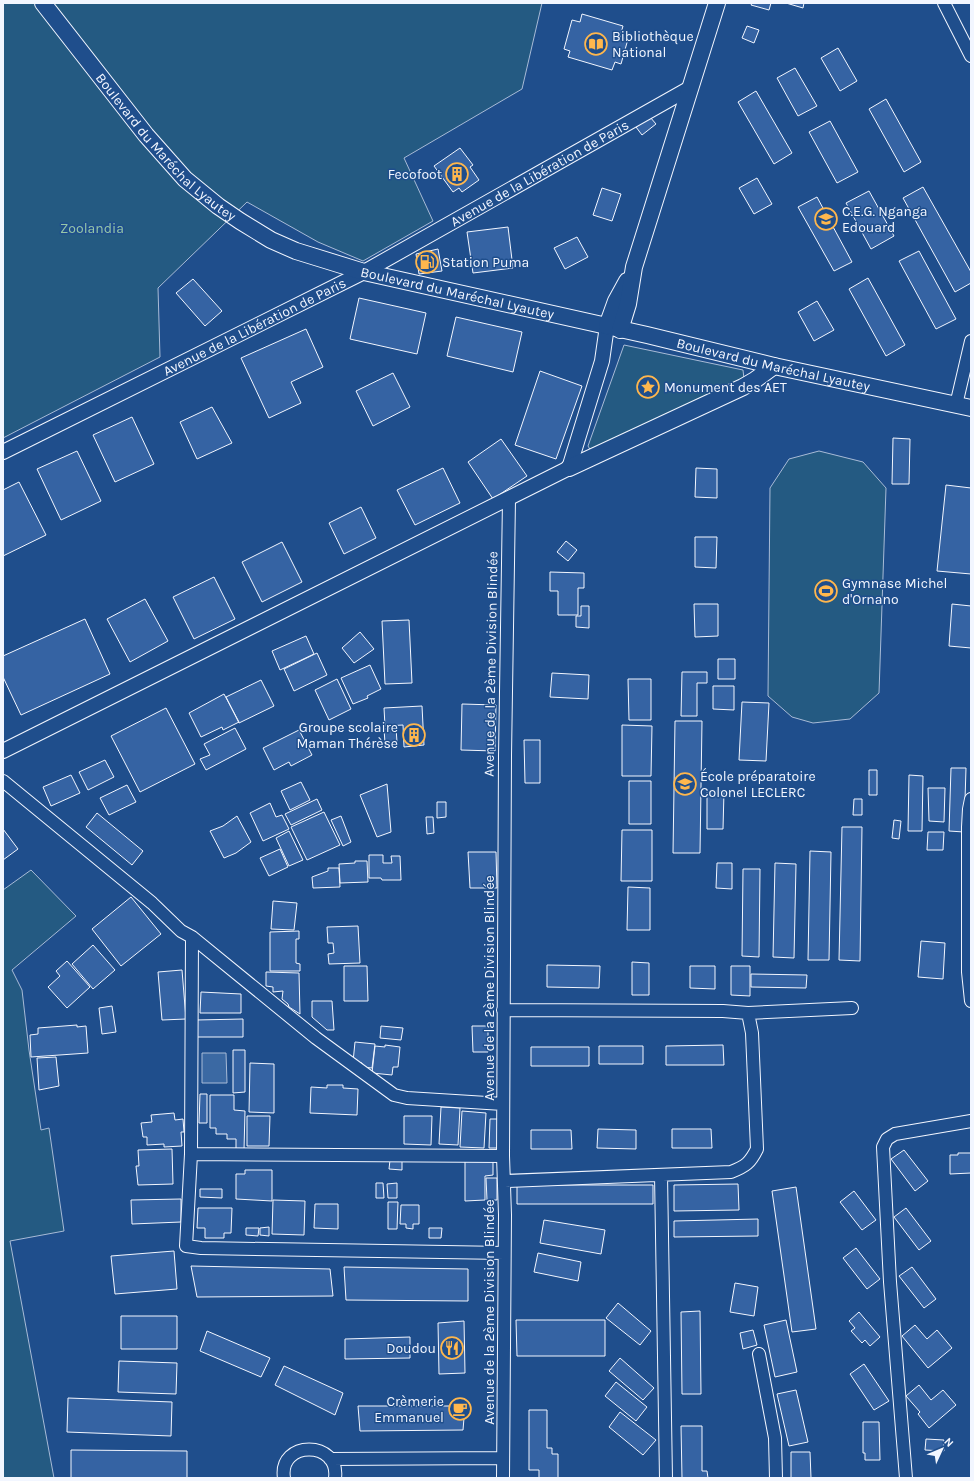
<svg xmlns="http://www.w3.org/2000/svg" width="974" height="1481" font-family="Karla,sans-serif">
<rect width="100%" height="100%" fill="#1f4e8c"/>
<!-- green -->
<path fill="#245a82" stroke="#a8bbd7" d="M3 3H542L522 89 404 158 433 221 363 261 318 242 247 202 158 288 160 357 3 438Z
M624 345 743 370 744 379 592 453 588 446Z
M819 451 863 462 886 488 879 693 850 719 813 723 792 717 768 696 770 488 789 459Z
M31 870 76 916 12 970 22 990 29 1050 41 1130 49 1128 64 1231 10 1241 54 1478H3V890Z"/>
<!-- water -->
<path fill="#3b69a3" stroke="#a8bbd7" d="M202 1053H226L227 1083H202Z"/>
<!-- building -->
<path fill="#3563a3" stroke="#f2f6ff" d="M752 3H771L769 10 751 5Z
M786 3H804L803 8Z
M582 14 623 26 620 37 628 39 621 64 615 62 612 70 568 57 570 51 564 49 572 20 580 22Z
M747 26 759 30 754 43 742 38Z
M838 48 857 81 840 91 821 58Z
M795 68 817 106 798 116 777 78Z
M756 91 792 153 774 164 738 102Z
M886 99 921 162 904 172 869 109Z
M650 117 656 124 642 135 636 127Z
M830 121 858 172 837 183 809 132Z
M460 148 473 165 470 167 479 180 462 192 459 188 453 192 434 166Z
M757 178 772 204 754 214 739 188Z
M923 187 971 272V283L955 292 903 198Z
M602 188 621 194 612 221 593 215Z
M869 191 894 236 871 249 846 203Z
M817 197 852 262 834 271 798 207Z
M508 227 513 268 473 273 467 232Z
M577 237 588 257 565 269 554 248Z
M438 249 442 271 419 274 416 254Z
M919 251 956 319 936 329 899 261Z
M868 278 905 345 886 356 849 289Z
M193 279 222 311 205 326 176 293Z
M359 298 426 313 417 354 350 339Z
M817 301 834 330 814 341 798 312Z
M456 317 522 332 513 372 447 356Z
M306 329 323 367 291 382 301 403 269 418 241 358Z
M540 371 582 386 556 459 515 445Z
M393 373 410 407 373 426 356 391Z
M212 407 232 443 197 459 180 422Z
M132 417 154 464 115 482 93 435Z
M893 438 910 439 909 484H892Z
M501 439 527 476 493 499 468 462Z
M77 451 101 501 61 520 37 469Z
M443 468 460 503 415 525 397 490Z
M696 468 717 469V498L695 497Z
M19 482 46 535 3 556V490Z
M946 485 971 488V574L937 571Z
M361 507 376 538 344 554 329 523Z
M695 537H717L716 568 695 567Z
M566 541 577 550 568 561 557 552Z
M282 542 302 582 262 602 242 562Z
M550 572 584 573V588H578V615H558V591H550Z
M214 577 235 619 194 639 173 597Z
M145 599 168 641 130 662 107 619Z
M694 604H718V636L695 637Z
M952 604 971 606V648L949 646Z
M581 606H589V628L576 627V616H581Z
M85 619 110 674 21 715 3 677V656Z
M409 620 412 683 385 684 382 621Z
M360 632 374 649 354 663 342 648Z
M306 636 314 654 280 670 272 651Z
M317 653 327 675 294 691 284 669Z
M718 659H735V679H718Z
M370 665 381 689 367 696 368 698 353 704 341 678Z
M682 672H707V683H697V716H681Z
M552 673 589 675 588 699 550 697Z
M337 679 351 709 329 720 315 690Z
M628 679H651V720H629Z
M261 680 274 706 239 723 226 697Z
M713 686H734V710L713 709Z
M224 694 239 722 223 730 222 727 201 737 189 713Z
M742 702 769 703 766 761 739 760Z
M462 704 496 705 495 751 461 750Z
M422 706 424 745 404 747 403 725 385 726 384 708Z
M166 708 195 764 140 792 111 736Z
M675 721H702L700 853H673Z
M622 725 652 726 651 776H622Z
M235 728 246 749 206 770 200 759 210 755 204 744Z
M396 728 397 742 385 743 384 729Z
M299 730 312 755 291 766 289 762 274 770 263 748Z
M524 740H540V783H525Z
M105 760 114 777 88 790 79 772Z
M951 768H966L964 832 949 831Z
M869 770H877V795H869Z
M71 775 80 793 51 806 43 787Z
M909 775 923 776 922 831H908Z
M629 781H651V824H629Z
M301 782 310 800 290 810 281 791Z
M387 784 391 832 377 837 360 795Z
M127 785 136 802 109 815 100 798Z
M928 788H945L944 822 929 821Z
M707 791H724L723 829H707Z
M317 799 322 810 291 825 285 814Z
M854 799H862V815H853Z
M437 802H446V817L437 818Z
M270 803 276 817 282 815 289 829 263 841 250 813Z
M324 812 340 845 307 860 291 827Z
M97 813 143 851 132 865 86 827Z
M237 816 251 842 236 853 224 858 210 831 223 826Z
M341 816 351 842 343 846 331 820Z
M426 817H433L434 833 427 834Z
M894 820 901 821 899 839 892 838Z
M842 827H862L860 961 839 960Z
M3 829 18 849 3 860Z
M622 830H652V881H621Z
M289 831 303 860 289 866 276 838Z
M928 832H944L943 850H927Z
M280 849 288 867 269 876 260 858Z
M810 851 831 852 829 960H808Z
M468 852H496L497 888H470Z
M369 855H383V863H392L391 856H400L401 880H382L381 878H369Z
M355 861H367L368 882 340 883 339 864 355 863Z
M717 863H732V889L716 888Z
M775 863 796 864 794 958 773 957Z
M328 868H339L340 887 313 888 312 877 328 871Z
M743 869H760L759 957 742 956Z
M628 887 650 888V930H627Z
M131 897 161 934 121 966 92 929Z
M273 901 297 903 294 930 271 929Z
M358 926 360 963 329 964 328 954 334 953 333 943H328L327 927Z
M299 931V939H296V963L300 964V971H270V932Z
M921 941 945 943 943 979 918 977Z
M93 945 115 970 93 989 72 964Z
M67 961 90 987 67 1008 48 987 60 976 56 971Z
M632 962 649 963V995H632Z
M547 965 600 966 599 988 547 987Z
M344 966H367L368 1001H344Z
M690 966H715V989L690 988Z
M731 966H750V996L731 995Z
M182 970 186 1019 162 1020 158 972Z
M266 972 299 973 300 1014 289 1007 288 1004 282 999 283 991 273 992V987L266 986Z
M751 974 807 975 806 988 751 987Z
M201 992 241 994V1013H200Z
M312 1001H332L334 1030H327L312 1017Z
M112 1006 116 1032 102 1034 99 1008Z
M243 1019V1037H197L196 1020Z
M77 1025V1027L86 1026 88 1053 31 1057 30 1035 38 1034V1028Z
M381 1026 403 1028 401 1040 380 1038Z
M472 1026H488V1052H473Z
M355 1042 375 1044 372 1068 362 1067V1063L353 1062Z
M385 1045 400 1047 398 1067H393L392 1075 372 1073 375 1046 385 1047Z
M723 1045 724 1065H666V1046Z
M599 1046H643V1064H599Z
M531 1047H589V1066H531Z
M233 1050H245V1092L233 1093Z
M56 1057 59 1086 39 1090 37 1058Z
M250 1063 274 1064V1113L249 1112Z
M327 1085H343V1088L358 1089 357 1115 310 1113 311 1087 327 1088Z
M200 1094H207V1123H199Z
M210 1095H234V1110L245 1111 244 1150H236V1139H227V1134H216V1128H210Z
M441 1107 460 1108 458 1145 439 1144Z
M462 1111 486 1113 484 1148 460 1147Z
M174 1113 175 1120 183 1119 184 1132H181L182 1146 164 1147V1144L147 1145V1137H143L141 1123 152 1122 151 1115Z
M247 1116H270L269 1146H247Z
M404 1116H432L431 1145 404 1144Z
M490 1119H499L498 1148H489Z
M598 1129 636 1130V1149L597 1148Z
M672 1129H711L712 1148H672Z
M531 1130H571L572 1149H531Z
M172 1149 173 1184 138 1185 136 1166H139L138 1150Z
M904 1150 928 1181 915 1191 891 1159Z
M958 1153H971V1173L950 1174V1155H958Z
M390 1160 402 1161V1170L389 1169Z
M465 1161H493V1175L485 1176V1200L465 1201Z
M245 1170H272V1201L236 1199V1174H245Z
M486 1178H497V1200H487Z
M376 1183H383L384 1198H376Z
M397 1183V1198H388L387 1184Z
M738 1184 739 1210 674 1211V1185Z
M517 1185H653V1204H517Z
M796 1187 816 1329 792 1332 772 1191Z
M200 1189H222V1198L200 1197Z
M854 1191 876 1220 862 1230 840 1202Z
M181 1199V1222L132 1224 131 1200Z
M273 1200 305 1201 304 1235 272 1234Z
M388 1202H398L397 1229H388Z
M315 1204H338V1229L314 1228Z
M401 1205H419V1224H413V1229L406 1228V1224H400Z
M198 1208H232L231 1233H224V1238H205V1228H197Z
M906 1208 931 1241 919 1250 894 1217Z
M758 1219V1236L674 1237V1221Z
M544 1220 605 1230 601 1254 540 1243Z
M269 1227V1236L260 1235V1228Z
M246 1228H259L258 1236 246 1235Z
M429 1228H442L441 1238H429Z
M856 1248 880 1279 867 1289 843 1258Z
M174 1251 177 1289 115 1294 111 1256Z
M538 1253 581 1262 578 1281 534 1272Z
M191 1266 330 1269 333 1296 197 1297Z
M344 1267 468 1269V1301L346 1300Z
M912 1267 936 1299 924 1308 899 1276Z
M735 1283 758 1287 754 1316 730 1312Z
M618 1303 651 1331 640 1345 606 1318Z
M700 1311 701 1394H682L681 1312Z
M859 1312 880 1337 870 1346 865 1340 862 1343 851 1331 855 1328 849 1321Z
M121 1316H177V1349H121Z
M516 1320H605V1356H517Z
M786 1320 797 1372 775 1377 764 1325Z
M464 1321 465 1373 439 1374 438 1323Z
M915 1325 927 1339 937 1330 952 1348 928 1368 902 1336Z
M753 1330 757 1345 743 1349 740 1333Z
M207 1331 270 1358 261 1377 200 1351Z
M410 1337V1358L345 1359V1339Z
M620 1358 654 1388 643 1400 609 1371Z
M119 1361 177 1363 176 1394 118 1392Z
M864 1364 889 1401 874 1410 850 1374Z
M284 1366 343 1393 335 1415 275 1385Z
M616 1382 647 1407 636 1421 605 1396Z
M919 1385 931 1400 943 1390 956 1405 929 1428 918 1414 920 1412 906 1396Z
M796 1390 808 1442 789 1446 777 1394Z
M68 1398 172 1402 171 1436 67 1432Z
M358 1406H465L463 1430 360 1431Z
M529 1410H547V1448H552V1454H558V1478H539V1470H529Z
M620 1412 656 1440 643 1455 609 1427Z
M863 1422H879L880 1460H865V1453H863Z
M681 1426H702V1471H707L708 1478H682Z
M926 1439 944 1440V1451L925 1450Z
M71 1450 187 1451V1478H71Z
M791 1452H810L811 1478H791Z"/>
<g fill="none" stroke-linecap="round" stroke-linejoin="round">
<!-- minor casing -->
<g stroke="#f2f6ff" stroke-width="14">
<path id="minor" d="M944 3 971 56
M956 405 971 341
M3 781 152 903 181 931 192 937 316 1038 394 1095 407 1098 503 1104
M971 799 969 809 968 827V972L971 1001
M192 937 191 1154 186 1246 201 1248 504 1253
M503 1010 723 1011 748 1013 752 1033 757 1149C750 1163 746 1166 731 1172L505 1181
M748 1013 852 1008
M191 1154 503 1156
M661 1175 666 1478
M759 1354 775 1438 776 1478
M330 1459 503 1458
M284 1478C278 1440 340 1440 335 1478
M503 1478 505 1215 503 1156 505 756 509 499
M906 1478 890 1282 883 1147 887 1139 895 1134 971 1121"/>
</g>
<!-- tertiary casing -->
<g stroke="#f2f6ff" stroke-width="16">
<g id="tertiary">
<path id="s1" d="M3 452 364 272 690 88"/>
<path d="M3 751 569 468 602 361 607 326"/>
</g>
</g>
<!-- secondary casing -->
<g stroke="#f2f6ff" stroke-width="18">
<g id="secondary">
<path id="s2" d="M43 3 146 135 185 179 218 206 240 221 271 240 296 251 364 272 647 335 774 366 971 408"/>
<path d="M607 326 616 301 627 281"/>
<path d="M620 330 628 304 634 267 717 3"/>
<path d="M569 468 743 387 755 380 774 366"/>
</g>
</g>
<!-- minor -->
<use href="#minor" stroke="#1f4e8c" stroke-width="12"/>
<!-- tertiary -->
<use href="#tertiary" stroke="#1f4e8c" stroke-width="14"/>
<!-- secondary -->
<use href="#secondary" stroke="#1f4e8c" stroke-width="16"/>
</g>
<!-- icons -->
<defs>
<g id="library-ring" transform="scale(1.15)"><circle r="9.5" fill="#1f4e8c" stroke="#ffb74d" stroke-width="1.5"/><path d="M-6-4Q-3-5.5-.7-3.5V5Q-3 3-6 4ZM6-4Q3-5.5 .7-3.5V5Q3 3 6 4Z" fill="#ffb74d"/></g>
<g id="building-ring" transform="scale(1.15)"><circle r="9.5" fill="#1f4e8c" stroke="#ffb74d" stroke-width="1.5"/><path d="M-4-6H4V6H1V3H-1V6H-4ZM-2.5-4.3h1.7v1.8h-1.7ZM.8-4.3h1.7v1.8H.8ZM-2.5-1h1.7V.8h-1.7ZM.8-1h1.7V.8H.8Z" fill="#ffb74d"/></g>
<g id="school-ring" transform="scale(1.15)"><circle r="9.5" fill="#1f4e8c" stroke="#ffb74d" stroke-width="1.5"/><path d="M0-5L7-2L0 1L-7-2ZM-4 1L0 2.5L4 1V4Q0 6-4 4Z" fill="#ffb74d"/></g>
<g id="fuel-ring" transform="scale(1.15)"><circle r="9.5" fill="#1f4e8c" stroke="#ffb74d" stroke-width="1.5"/><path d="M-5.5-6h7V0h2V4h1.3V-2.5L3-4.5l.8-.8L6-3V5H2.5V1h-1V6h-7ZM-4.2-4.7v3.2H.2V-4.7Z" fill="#ffb74d"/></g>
<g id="sight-ring" transform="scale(1.15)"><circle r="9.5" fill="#1f4e8c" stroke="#ffb74d" stroke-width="1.5"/><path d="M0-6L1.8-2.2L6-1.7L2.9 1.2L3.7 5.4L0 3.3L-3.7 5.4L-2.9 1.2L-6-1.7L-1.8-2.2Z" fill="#ffb74d"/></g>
<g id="stadium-ring" transform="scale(1.15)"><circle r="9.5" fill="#1f4e8c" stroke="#ffb74d" stroke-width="1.5"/><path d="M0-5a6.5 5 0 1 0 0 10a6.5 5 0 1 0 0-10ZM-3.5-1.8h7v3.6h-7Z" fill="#ffb74d"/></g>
<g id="restaurant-ring" transform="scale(1.15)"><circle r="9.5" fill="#1f4e8c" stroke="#ffb74d" stroke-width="1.5"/><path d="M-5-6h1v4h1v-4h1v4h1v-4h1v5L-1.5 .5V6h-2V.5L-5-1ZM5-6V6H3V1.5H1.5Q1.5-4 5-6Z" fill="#ffb74d"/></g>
<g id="cafe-ring" transform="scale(1.15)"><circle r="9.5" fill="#1f4e8c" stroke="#ffb74d" stroke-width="1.5"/><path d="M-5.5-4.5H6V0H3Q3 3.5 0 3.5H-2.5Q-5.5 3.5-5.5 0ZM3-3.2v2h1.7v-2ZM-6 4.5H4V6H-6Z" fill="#ffb74d"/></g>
</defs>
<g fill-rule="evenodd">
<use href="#library-ring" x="596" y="44"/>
<use href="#building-ring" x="457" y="174"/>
<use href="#school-ring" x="826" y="219"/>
<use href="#fuel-ring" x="427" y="262"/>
<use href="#sight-ring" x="648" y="387"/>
<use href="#stadium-ring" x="826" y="591"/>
<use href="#building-ring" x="414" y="735"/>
<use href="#school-ring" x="685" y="784"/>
<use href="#restaurant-ring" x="452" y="1348"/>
<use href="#cafe-ring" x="460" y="1409"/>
</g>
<g text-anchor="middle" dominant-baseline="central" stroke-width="3" stroke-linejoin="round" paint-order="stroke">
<!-- poi labels -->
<g font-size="14" fill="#f2f6ff" stroke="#1f4e8c" text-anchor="start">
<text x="612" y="36">Bibliothèque<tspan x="612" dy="16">National</tspan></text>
<text x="442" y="174" text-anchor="end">Fecofoot</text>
<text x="842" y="211">C.E.G. Nganga<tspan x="842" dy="16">Edouard</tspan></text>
<text x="442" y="262">Station Puma</text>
<text x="664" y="387">Monument des AET</text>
<text x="842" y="583">Gymnase Michel<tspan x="842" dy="16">d'Ornano</tspan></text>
<text x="398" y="727" text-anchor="end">Groupe scolaire<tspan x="398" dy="16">Maman Thérèse</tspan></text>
<text x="700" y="776">École préparatoire<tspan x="700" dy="16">Colonel LECLERC</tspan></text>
<text x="436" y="1348" text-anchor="end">Doudou</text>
<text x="444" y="1401" text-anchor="end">Crèmerie<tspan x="444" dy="16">Emmanuel</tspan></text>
</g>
<!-- street labels -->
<g font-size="14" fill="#f2f6ff" stroke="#1f4e8c">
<text stroke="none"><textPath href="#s2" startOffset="190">Boulevard du Maréchal Lyautey</textPath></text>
<text stroke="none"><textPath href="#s1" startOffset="605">Avenue de la Libération de Paris</textPath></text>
<text stroke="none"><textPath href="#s2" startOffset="526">Boulevard du Maréchal Lyautey</textPath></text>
<text stroke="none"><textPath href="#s1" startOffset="281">Avenue de la Libération de Paris</textPath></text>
<text stroke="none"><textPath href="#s2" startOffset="850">Boulevard du Maréchal Lyautey</textPath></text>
<text transform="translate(491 664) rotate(-89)">Avenue de la 2ème Division Blindée</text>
<text transform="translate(489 988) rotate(-90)">Avenue de la 2ème Division Blindée</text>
<text transform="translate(489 1312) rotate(-90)">Avenue de la 2ème Division Blindée</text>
</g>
<!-- park labels -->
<g font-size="14" fill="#97c8a6" stroke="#1f4e8c">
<text x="92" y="228">Zoolandia</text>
</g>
</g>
<!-- border -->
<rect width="974" height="1481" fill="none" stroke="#f2f6ff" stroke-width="8"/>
<!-- north arrow -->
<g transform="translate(942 1449) rotate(46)" stroke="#1f4e8c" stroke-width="3" paint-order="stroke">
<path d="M0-3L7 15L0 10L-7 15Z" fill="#f2f6ff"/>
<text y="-6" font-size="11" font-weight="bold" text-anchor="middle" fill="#f2f6ff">N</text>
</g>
</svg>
